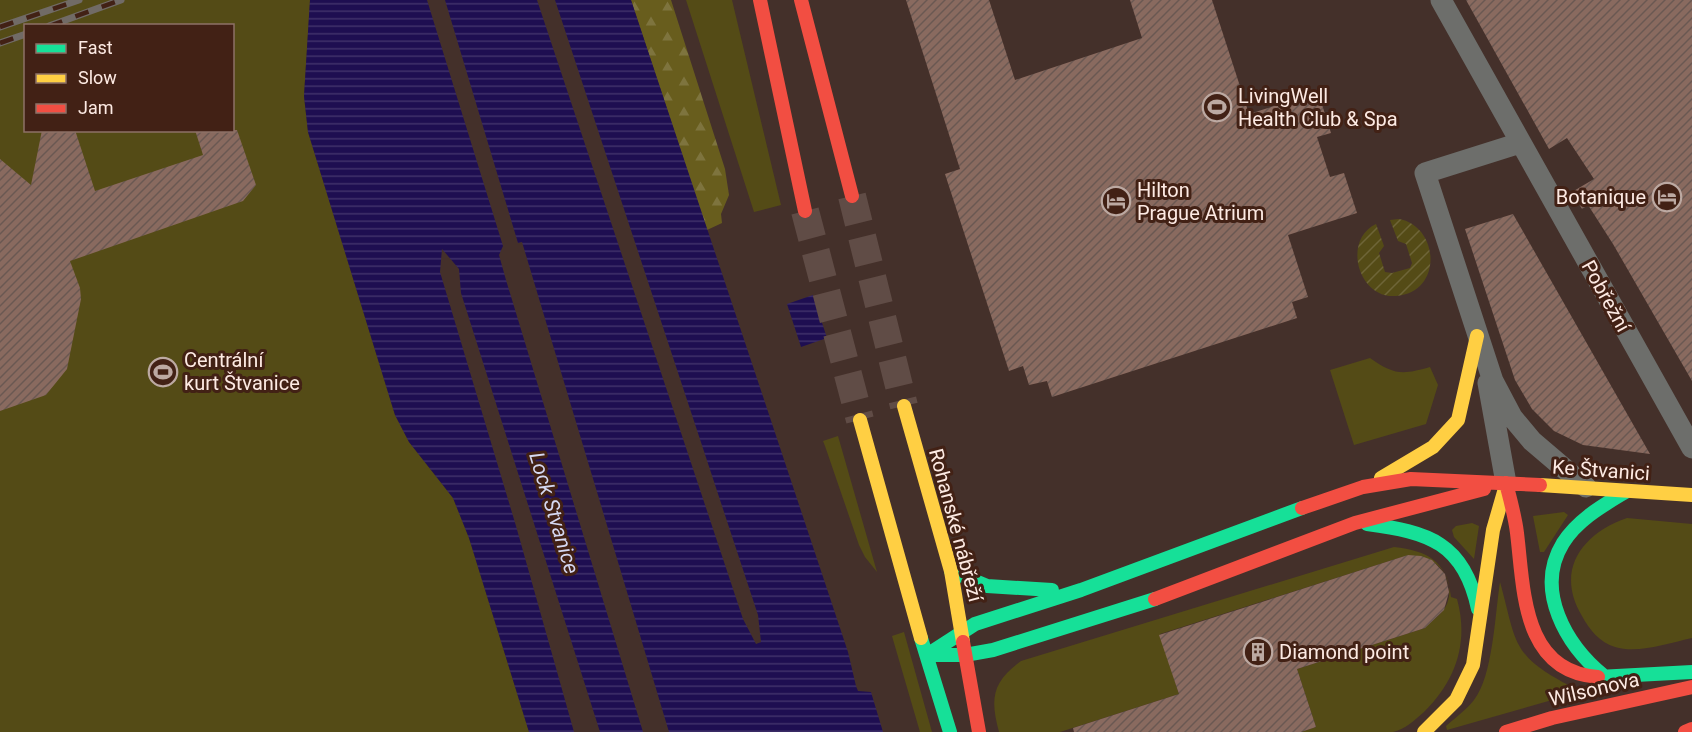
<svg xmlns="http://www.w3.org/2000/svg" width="1692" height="732" font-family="Roboto,sans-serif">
<defs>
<pattern id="forest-firs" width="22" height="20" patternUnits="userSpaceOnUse" patternTransform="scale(1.5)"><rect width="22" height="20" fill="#685d1d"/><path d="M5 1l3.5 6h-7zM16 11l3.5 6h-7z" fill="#7e743e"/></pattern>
<pattern id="garden-furrows" width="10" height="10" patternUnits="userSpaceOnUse" patternTransform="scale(1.5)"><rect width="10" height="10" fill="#544b16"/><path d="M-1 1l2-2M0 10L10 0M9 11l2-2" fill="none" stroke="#6e6538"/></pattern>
<pattern id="water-rules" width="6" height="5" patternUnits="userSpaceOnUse" patternTransform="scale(1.5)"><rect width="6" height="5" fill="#1e0e51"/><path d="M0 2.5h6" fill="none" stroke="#40316a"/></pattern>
<pattern id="building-hatch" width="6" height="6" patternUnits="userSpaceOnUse" patternTransform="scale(1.5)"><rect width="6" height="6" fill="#896a5f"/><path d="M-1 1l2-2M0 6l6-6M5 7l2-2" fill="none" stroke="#6a5852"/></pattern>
</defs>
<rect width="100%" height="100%" fill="#44302a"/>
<!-- green -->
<path fill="#544b16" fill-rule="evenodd" d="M0 0H310L304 96 308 132 395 415 409 442 453 498 469 538 529 732H0ZM26 26H232V130H26Z
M686 0H732L781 205 754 212Z
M1370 358C1394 375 1402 375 1430 367L1438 385 1426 424 1354 445 1330 370Z
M838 436 877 572 865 557 859 545 825 446 823 441Z
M1564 512 1568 515 1544 552H1540L1533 516Z
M1627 518 1692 524V638C1669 643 1638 654 1615 647 1600 643 1589 629 1582 616 1555 571 1581 534 1627 518Z
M1472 523 1479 526 1474 559 1454 537 1452 530 1456 526Z
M1394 547C1428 551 1447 561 1451 597L1457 599C1469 642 1456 681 1424 712 1416 719 1404 730 1393 732 1364 732 1330 732 1301 732L1316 727 1297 669 1425 628C1432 620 1442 615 1447 604 1458 574 1430 550 1402 557L1160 634 1179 694 1060 732H999C990 699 992 682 1021 661Z
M1500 582C1517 643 1510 655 1572 687L1573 694 1447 730 1446 726C1455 718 1466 710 1474 700 1493 676 1495 614 1500 582Z
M904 632 932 732H920L892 636Z"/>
<!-- forest -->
<path fill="url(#forest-firs)" d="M631 0H671L725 169 729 195 721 214 722 223 707 230Z"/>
<!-- garden -->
<path fill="url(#garden-furrows)" d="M1399 219C1439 226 1444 292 1396 296 1358 299 1342 240 1376 224L1384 246 1379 253 1385 272 1392 273 1410 268 1412 263 1406 244 1398 241 1390 220Z"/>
<!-- water -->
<path fill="url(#water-rules)" d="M310 0H427L503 246 499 255 506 280 643 732H600L461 293 459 269 442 249 440 272 516 526 574 732H529L469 538 453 498 409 442 395 415 308 132 304 96Z
M445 0H537L743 619 756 644 761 642 758 615 555 0H631L848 652 856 686 858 691 871 692 883 732H669L522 242 518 243Z
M813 295 827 338 801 347 787 304Z"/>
<!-- building -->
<path fill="url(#building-hatch)" d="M906 0H989L1015 80 1142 38 1130 0H1212L1249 114 1318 92 1331 133 1317 137 1330 177 1344 173 1357 213 1288 235 1308 297 1292 302 1297 318 1052 397 1047 381 1029 385 1023 366 1009 371 945 174 960 169Z
M1466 0H1692V381L1613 244 1588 205 1582 209 1572 192 1594 179 1567 138 1549 149Z
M42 130H75L95 191 203 155 195 130H237L256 185 243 201 70 261 80 288 81 299 67 369 46 395 0 411V159L31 185Z
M1513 214 1650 454 1583 445 1554 431 1532 409 1515 380 1465 229Z
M1408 555 1421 556 1432 560 1445 574 1449 592 1444 610 1425 628 1297 669 1316 727 1301 732H1074L1073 728 1179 694 1159 635Z"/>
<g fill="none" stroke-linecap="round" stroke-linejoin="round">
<!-- secondary-tunnel -->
<path stroke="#604c46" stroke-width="28" stroke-dasharray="28 14" stroke-linecap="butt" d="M852 196 904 406
M805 211 860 420"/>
<!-- street -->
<path stroke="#6d6e6b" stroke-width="21" d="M1441 0 1692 448
M1520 143 1425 173 1493 381 1512 417 1532 441 1586 487
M1488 383 1506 483"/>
<!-- fast -->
<path stroke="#16e098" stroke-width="14" d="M1367 524C1429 532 1464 543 1478 609
M951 571 987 586 1052 590
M921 638 950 732
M927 655 975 624 1081 590 1302 508
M927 655H965L993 650 1155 599
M1604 676C1566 645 1534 590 1563 543 1578 519 1604 505 1627 491
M1598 677 1692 672"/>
<!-- slow -->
<path stroke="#ffcf43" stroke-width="14" d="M904 406 951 571 963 642
M860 420 921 638
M1381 478 1433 447 1458 420 1477 336
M1540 485 1692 495
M1424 732 1456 700 1473 665 1493 530 1506 485"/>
<!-- jam -->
<path stroke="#f24e42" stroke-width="14" d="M760 0 805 211
M801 0 852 196
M1506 483C1510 499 1515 516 1517 533 1524 590 1522 672 1598 677
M1302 508 1363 487 1411 479 1540 485
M1155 599 1355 523 1484 489
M963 642 979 732
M1506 732 1552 718 1692 687
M1685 732 1692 729"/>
<!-- rail casing -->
<g stroke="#716b66" stroke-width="7">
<path id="rail" d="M49 26 121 0
M0 27 79 0
M0 43 26 34"/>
</g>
<!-- rail -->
<use href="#rail" stroke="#422115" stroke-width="4.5" stroke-dasharray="14" stroke-linecap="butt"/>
</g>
<!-- icons -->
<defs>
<g id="stadium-ring" transform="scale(1.5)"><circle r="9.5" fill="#422115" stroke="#bca9a2" stroke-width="1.5"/><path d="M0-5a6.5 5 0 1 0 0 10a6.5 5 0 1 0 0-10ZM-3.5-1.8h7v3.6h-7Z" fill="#bca9a2"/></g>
<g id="hotel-ring" transform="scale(1.5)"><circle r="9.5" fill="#422115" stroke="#bca9a2" stroke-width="1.5"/><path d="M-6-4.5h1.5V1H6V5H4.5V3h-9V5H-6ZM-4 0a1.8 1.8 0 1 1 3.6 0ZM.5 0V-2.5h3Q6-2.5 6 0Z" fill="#bca9a2"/></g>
<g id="building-ring" transform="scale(1.5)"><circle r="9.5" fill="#422115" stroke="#bca9a2" stroke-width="1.5"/><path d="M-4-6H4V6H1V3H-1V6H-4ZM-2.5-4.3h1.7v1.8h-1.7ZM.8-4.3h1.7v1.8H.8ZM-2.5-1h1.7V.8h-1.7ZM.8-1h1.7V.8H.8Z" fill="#bca9a2"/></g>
</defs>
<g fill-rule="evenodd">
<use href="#stadium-ring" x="1217" y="107"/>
<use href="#hotel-ring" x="1667" y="197"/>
<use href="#hotel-ring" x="1116" y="201"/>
<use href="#stadium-ring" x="163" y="372"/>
<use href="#building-ring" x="1258" y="652"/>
</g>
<g text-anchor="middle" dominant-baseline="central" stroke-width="6" stroke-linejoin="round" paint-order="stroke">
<!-- poi labels -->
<g font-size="20" fill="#fdeae3" stroke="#422115" text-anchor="start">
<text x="1238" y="96">LivingWell<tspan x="1238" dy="23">Health Club &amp; Spa</tspan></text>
<text x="1137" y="190">Hilton<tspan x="1137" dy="23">Prague Atrium</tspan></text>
<text x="1646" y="197" text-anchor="end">Botanique</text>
<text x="184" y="360">Centrální<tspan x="184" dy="23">kurt Štvanice</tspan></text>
<text x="1279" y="652">Diamond point</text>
</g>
<!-- street labels -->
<g font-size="20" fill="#fdeae3" stroke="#422115">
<text transform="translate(1606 296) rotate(61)">Pobřežní</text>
<text transform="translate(1601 470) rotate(4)">Ke Štvanici</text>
<text transform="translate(956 525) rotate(75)">Rohanské nábřeží</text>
<text transform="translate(1594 689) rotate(-13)">Wilsonova</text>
</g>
<!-- water labels -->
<g font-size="21" font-style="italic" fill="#d5d8f2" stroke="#422115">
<text transform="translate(554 513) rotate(73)">Lock Stvanice</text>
</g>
</g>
<!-- legend -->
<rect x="24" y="24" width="210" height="108" fill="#422115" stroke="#8d7167" stroke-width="1.5"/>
<rect x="36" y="44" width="30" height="9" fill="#16e098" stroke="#8d7167" stroke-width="1.5"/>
<text x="78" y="54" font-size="18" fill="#fdeae3">Fast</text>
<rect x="36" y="74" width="30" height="9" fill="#ffcf43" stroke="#8d7167" stroke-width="1.5"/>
<text x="78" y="84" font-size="18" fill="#fdeae3">Slow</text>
<rect x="36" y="104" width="30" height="9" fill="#f24e42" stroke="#8d7167" stroke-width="1.5"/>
<text x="78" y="114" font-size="18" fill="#fdeae3">Jam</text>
</svg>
